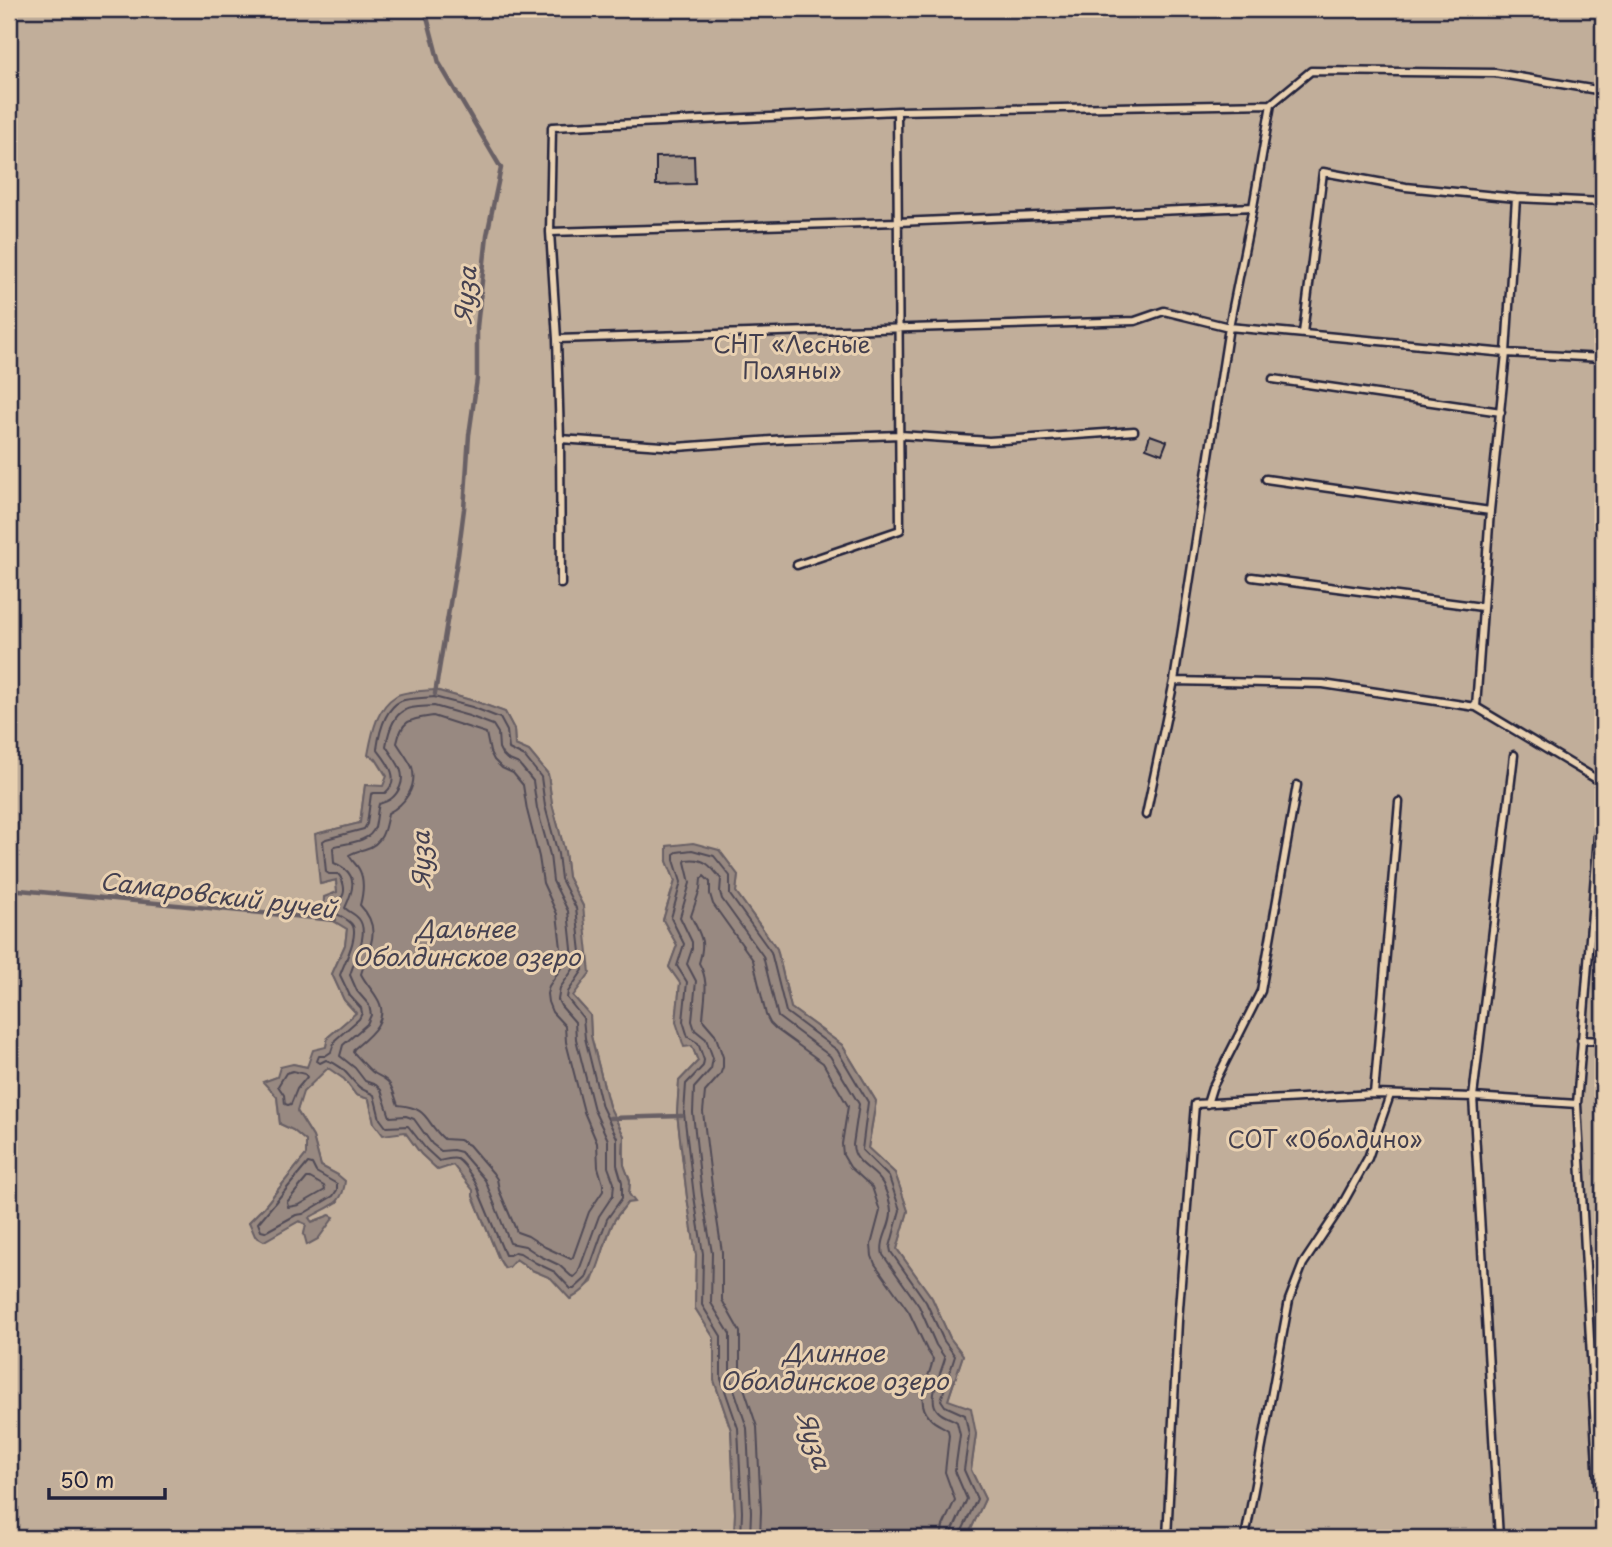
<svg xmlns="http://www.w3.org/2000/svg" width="1612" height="1547" font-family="'Playpen Sans',sans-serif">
<rect width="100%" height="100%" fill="#e1caac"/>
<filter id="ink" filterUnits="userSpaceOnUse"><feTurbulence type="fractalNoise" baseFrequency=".0143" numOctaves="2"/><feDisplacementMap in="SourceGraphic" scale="14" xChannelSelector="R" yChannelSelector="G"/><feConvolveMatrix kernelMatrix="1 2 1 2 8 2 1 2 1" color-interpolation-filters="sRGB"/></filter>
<g filter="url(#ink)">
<!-- green -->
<path fill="#c1ae9a" stroke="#72686a" stroke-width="2" fill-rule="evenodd" d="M9 9H1603V1538H967L985 1499 971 1470 976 1434 948 1400 963 1355 950 1338 932 1298 897 1249 908 1211 895 1173 868 1148 876 1101 842 1045 791 1008 777 949 736 892 738 875 719 850 667 861 675 881 663 920 677 945 669 967 680 983 676 1022 692 1046 698 1061 679 1081 677 1113 687 1197 696 1255 695 1308 714 1338V1380L731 1430 735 1513 734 1538H9ZM435 690 474 701 505 712 514 729 515 745 529 751 548 774 552 804 565 852 568 877 583 906 573 996 590 1015 591 1036 609 1106 624 1136V1165L630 1181 629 1194 634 1202H628L613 1222 592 1282 571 1299 551 1278 532 1270 516 1259 504 1268 499 1259 473 1196V1190L453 1165 438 1169 421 1154 405 1132 374 1122 369 1099 356 1095 344 1079 328 1067 302 1092 297 1111 313 1137 321 1166 338 1175V1202L309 1217 311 1222 330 1215 304 1234 307 1224 299 1221 264 1240 249 1222 264 1207 306 1155V1141L293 1130 280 1124 277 1097 264 1082 277 1077 293 1064 307 1067 326 1047 328 1037 356 1013 344 1000 332 974 345 945 347 929 332 920 337 892 336 880 321 884 316 834 360 823 365 785 383 787 387 777 376 759Z"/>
<!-- water -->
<path fill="#988981" stroke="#696065" stroke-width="2" d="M435 690 474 701 505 712 514 729 515 745 529 751 548 774 552 804 565 852 568 877 583 906 590 973 573 996 590 1015 591 1036 609 1106 624 1136 623 1152 624 1165 630 1181 629 1194 635 1202 627 1203C623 1209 617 1215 614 1221 599 1249 603 1283 570 1299L551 1278 532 1270 516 1259 509 1267 505 1268 499 1259 473 1196V1190L453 1165 438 1170 421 1154 405 1132 383 1135 374 1123 369 1099 356 1095 344 1079 328 1068 303 1092 297 1111 313 1137 321 1166 338 1175 345 1181C343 1206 328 1206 309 1218L312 1222 330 1215 334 1217 318 1239 307 1245 304 1234 306 1224 299 1221 264 1241 255 1236 249 1222 264 1207 306 1155V1141L293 1130 280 1124 277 1097 263 1082 277 1077 280 1067 293 1064 307 1067 313 1050 326 1047 328 1037 356 1013 344 1000 332 974 345 945 347 929 332 920 323 919 324 897 337 892 336 880 320 884 315 834 360 823 365 785 383 786 387 776 376 759 368 755C372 734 376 708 396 696 404 691 425 691 435 690Z
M693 843 719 850 738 875 736 892 777 949 791 1008 842 1045 876 1101 868 1148 895 1173 908 1211 897 1249 932 1298 950 1338 963 1355 948 1400 971 1408 976 1434 971 1470 985 1499 967 1538H734L735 1513 731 1430 714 1380V1338L695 1308 696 1255 687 1197 677 1113 679 1081 698 1061 692 1046 684 1047 676 1022 680 983 669 967 677 945 663 920 675 881 667 861V846Z"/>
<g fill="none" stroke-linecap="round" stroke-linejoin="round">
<!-- shore -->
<path stroke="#514b57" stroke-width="2" d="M434 697 472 707 500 718 507 731 509 749 525 757 541 777 545 806 558 854 561 879 576 908 583 970 568 992 567 998 583 1018 585 1038 602 1107 617 1138V1165L622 1182V1198L607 1219 586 1278 574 1289H571L555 1272 536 1263 520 1253 515 1252 509 1255H505L480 1195C479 1186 465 1164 457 1159 452 1157 444 1160 439 1161L426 1149 408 1126 386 1127 380 1119 374 1095C369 1092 362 1090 358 1086 347 1075 343 1065 326 1060L320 1063 317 1061 319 1056H325L331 1052 335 1040 359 1019 362 1013 361 1008 350 996 340 975C344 963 358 938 353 926 350 919 336 914 331 911L332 902C335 901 338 900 341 898 347 892 343 879 338 874H329L326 872 323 841 326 839 364 829 367 824 371 794 374 793H385C402 779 387 762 377 749 379 734 384 709 401 701 408 698 426 698 434 697Z
M434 706 469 716 493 725 498 733 499 748 502 754 507 759 519 764 533 781 537 808 550 855 553 881 568 911 574 968 560 988 558 1000 561 1006 575 1022 576 1039 594 1110 608 1140V1167L614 1183 613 1195 599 1216 578 1273 574 1277 571 1276 559 1265 540 1256 525 1246 510 1243 485 1180 461 1152 453 1150 441 1151 432 1144 414 1119 406 1116 390 1117 381 1090 376 1085 365 1081 355 1068 340 1056 343 1045 367 1024 371 1015 369 1005 357 991 350 975C354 960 370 933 359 919 355 914 349 912 345 908 354 889 359 873 334 863L333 848 335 846C348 843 370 842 375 827 377 819 377 811 379 804 389 801 395 798 400 787 407 771 394 759 386 746 388 734 392 716 405 710 412 706 426 707 434 706Z
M433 716 486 733 490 752 494 760 502 768 513 773 523 785 527 810 539 857 543 883 557 914 563 965 549 986 547 994 548 1002 552 1012 565 1026 566 1042 584 1112 597 1143 598 1167 603 1184V1191L589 1212 573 1257 571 1259 545 1247 528 1236 517 1232 499 1190 497 1179 493 1173 469 1145 459 1140 444 1139C424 1121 430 1108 398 1105 395 1098 394 1090 389 1083 385 1078 380 1077 374 1073 370 1071 358 1057 353 1052L354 1049C369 1036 391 1020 377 998 372 989 366 984 361 974 369 948 383 929 360 905 363 894 365 880 359 869 356 864 351 860 349 855 354 852 358 851 365 849 383 844 385 829 388 813 404 805 418 787 412 767 408 759 402 751 397 743 402 719 411 719 433 716Z
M293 1071 305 1074 307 1077 297 1089 291 1104 288 1105 285 1104 284 1095 278 1086 286 1073Z
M308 1163 312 1164 316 1172 337 1184V1190L333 1196 303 1214 296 1215 265 1232 261 1231 258 1223Z
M307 1178H310L324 1186 325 1190 299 1205 288 1207 287 1202Z
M741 1538 742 1512 738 1428 721 1379V1336L702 1305 703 1254 694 1196 684 1113 686 1084 703 1066 704 1060 698 1043 688 1037 683 1021 687 982 677 966 684 944 671 918 681 882 674 860V854L677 852 692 850 714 856 730 876V895L771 952 786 1012 837 1050 868 1102 862 1150 889 1177 900 1210 890 1247 891 1252 926 1302 944 1341 955 1356 941 1400 945 1406 965 1415 969 1435 964 1470 977 1499 961 1533V1538
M750 1538 751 1512 747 1428 730 1377V1334L711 1303 712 1253 702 1195 693 1113 694 1088 711 1069 713 1058 706 1039 695 1030 692 1021 696 981 687 964 692 949V942L680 917 690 883 685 862 686 860C704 857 711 866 721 879L720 892 722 899 763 956 778 1017 830 1056 859 1104 853 1145C854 1165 875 1169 883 1184 886 1191 891 1204 891 1211 892 1226 879 1239 883 1255L919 1306 936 1345 945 1358C942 1372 926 1399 938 1411 943 1417 952 1418 957 1422L960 1435 955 1471 967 1499 953 1530 952 1538
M760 1538 761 1511 757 1427 740 1376V1332L722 1300V1252L713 1194 703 1112 705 1092 720 1075 723 1067V1057L715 1034 703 1020C704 998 710 982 699 963 706 941 701 936 691 916L700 889 701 879 704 876 710 882V894L713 904 753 960 766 1015 770 1023 776 1029 823 1063 848 1106 842 1144 843 1155 850 1167 872 1187 880 1211 871 1245 872 1256 875 1264 909 1312 927 1350 933 1359C930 1378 913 1400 930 1418 935 1424 943 1426 948 1430L949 1435 945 1472 955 1500 943 1526 941 1538"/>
<!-- stream -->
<path stroke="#696065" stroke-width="4.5" d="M425 9 439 63 501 168 487 235 477 327V379L469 435 464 509 458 555 435 694
M9 889 335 920
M610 1118 682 1116"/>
</g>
<!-- building -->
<path fill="#ab9b8c" stroke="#22223b" stroke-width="2" d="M694 156 695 184 656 185V157Z
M1150 435 1167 441 1162 454 1146 448Z"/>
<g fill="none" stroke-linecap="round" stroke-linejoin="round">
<!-- service casing -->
<g stroke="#22223b" stroke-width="11">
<path id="service" d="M550 232 898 222 1253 207
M1303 333 1323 172 1406 187 1516 198 1603 202
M557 339 1135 321 1164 311 1229 327 1506 353 1603 358
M1273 379 1501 412
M560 439 677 447 786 439 900 435 989 441 1134 431
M1266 479 1490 511
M797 565 900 530 897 111
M1252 577 1482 607
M561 584 560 439 557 339 550 232 552 127 897 111 1271 104 1311 71 1495 73 1603 91
M1174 681 1323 684 1476 707 1603 783
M1476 707 1490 511 1506 353 1516 198
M1146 815 1174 681 1229 327 1253 207 1271 104
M1581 1040 1603 1041
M1374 1094 1399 802
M1207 1104 1212 1088 1261 991 1297 785
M1167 1538 1178 1321 1195 1104 1374 1094 1473 1097 1577 1104
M1245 1538 1289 1300 1303 1264 1339 1210 1368 1158 1390 1095
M1499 1538 1473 1097 1514 755
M1601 1538 1577 1104 1603 772"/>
</g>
<!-- service -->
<use href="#service" stroke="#e9d1b1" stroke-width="6"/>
</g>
</g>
<g text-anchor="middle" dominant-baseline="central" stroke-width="6" stroke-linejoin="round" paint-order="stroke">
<!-- park labels -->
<g font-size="23" fill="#423e4e" stroke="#e9d1b1">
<text x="792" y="343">СНТ «Лесные<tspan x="792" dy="26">Поляны»</tspan></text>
<text x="1325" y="1138">СОТ «Оболдино»</text>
</g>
<!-- water labels -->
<g font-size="24" font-style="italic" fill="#454150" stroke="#e9d1b1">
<text transform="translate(464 295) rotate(-85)">Яуза</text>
<text transform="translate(420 860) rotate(-91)">Яуза</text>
<text transform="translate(218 894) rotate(7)">Самаровский ручей</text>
<text x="466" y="928">Дальнее<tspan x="466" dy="28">Оболдинское озеро</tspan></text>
<text x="834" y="1352">Длинное<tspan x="834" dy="28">Оболдинское озеро</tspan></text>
<text transform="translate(815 1440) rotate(72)">Яуза</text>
</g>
</g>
<!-- margin -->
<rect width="1612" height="1547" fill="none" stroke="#e9d1b1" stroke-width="35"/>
<rect x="18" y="18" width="1577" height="1512" fill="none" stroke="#22223b" stroke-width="2.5" filter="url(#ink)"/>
<!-- scale -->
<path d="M49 1488v10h116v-10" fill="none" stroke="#22223b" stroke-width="3.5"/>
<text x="60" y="1488" font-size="21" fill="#22223b" stroke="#e9d1b1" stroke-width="5" paint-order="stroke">50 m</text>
</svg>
